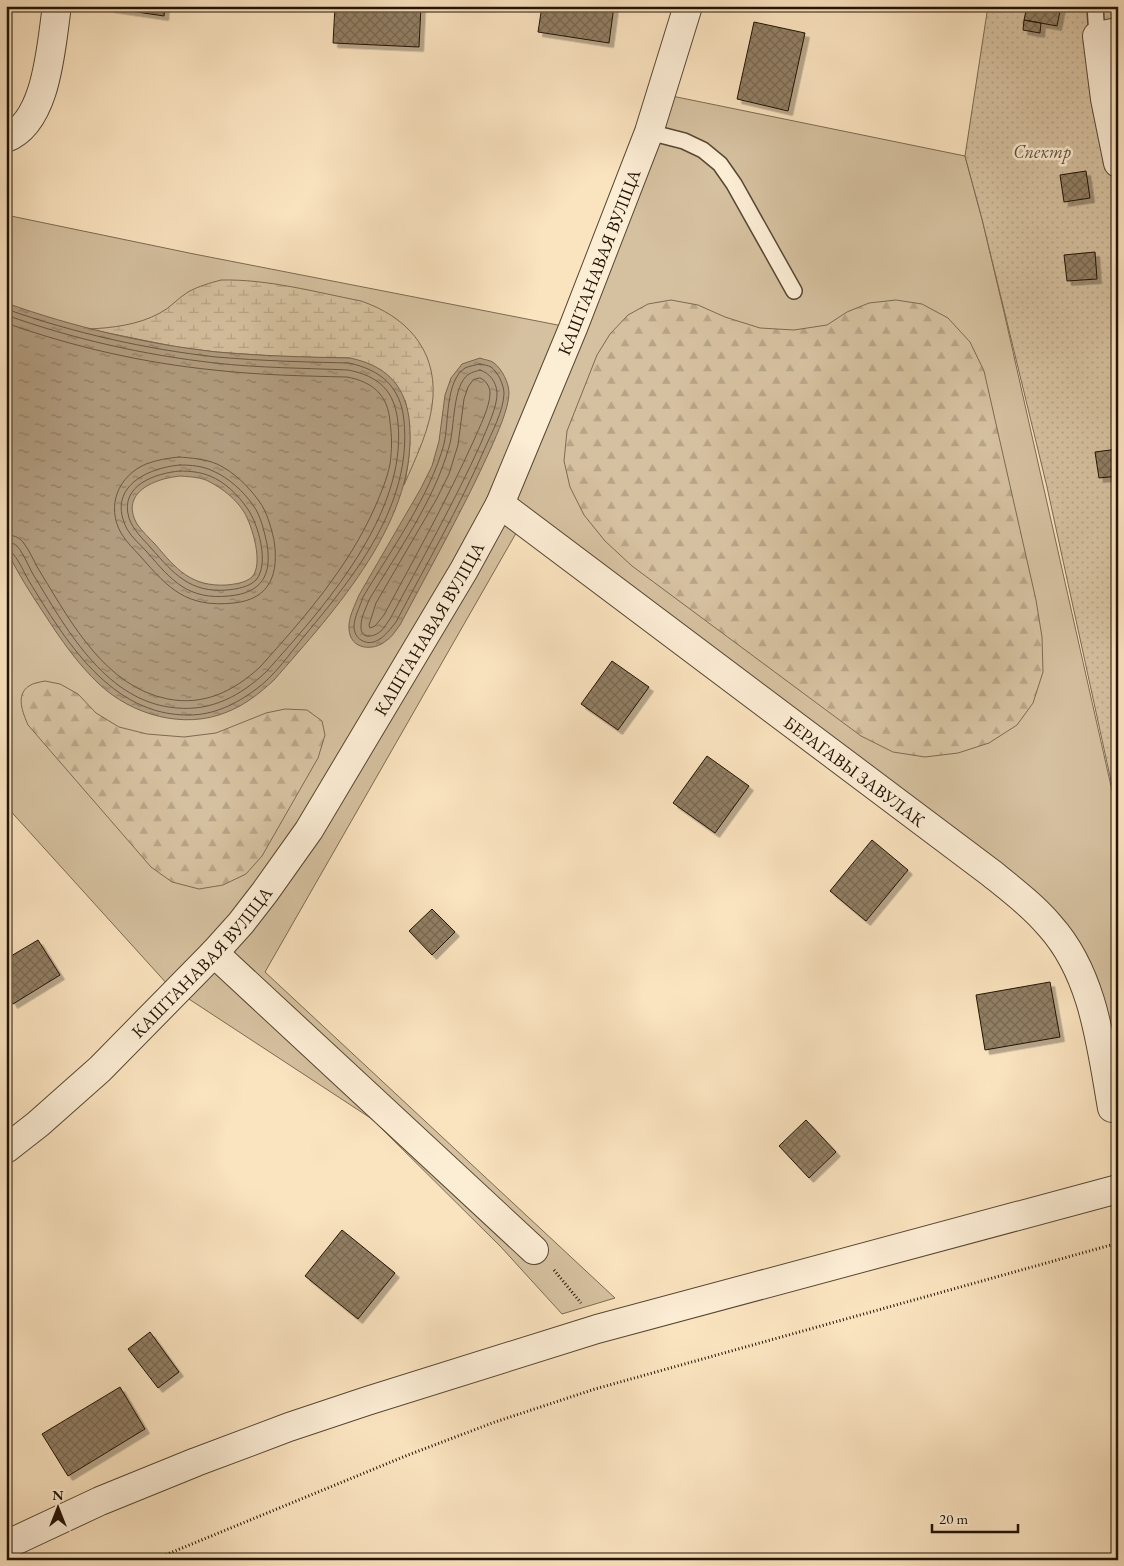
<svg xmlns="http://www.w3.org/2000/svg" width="1124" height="1566" font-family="'EB Garamond',serif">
<defs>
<pattern id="forest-firs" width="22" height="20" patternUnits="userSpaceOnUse" patternTransform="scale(1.25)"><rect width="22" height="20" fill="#d5c09f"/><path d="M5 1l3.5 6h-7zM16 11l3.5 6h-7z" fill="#b7a487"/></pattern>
<pattern id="wetland-marsh" width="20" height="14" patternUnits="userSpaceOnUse" patternTransform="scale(1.25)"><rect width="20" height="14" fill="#d5c09f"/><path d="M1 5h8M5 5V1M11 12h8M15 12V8" fill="none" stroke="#b7a487"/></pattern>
<pattern id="garden-dots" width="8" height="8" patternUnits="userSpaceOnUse" patternTransform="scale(1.25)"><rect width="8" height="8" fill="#d5c09f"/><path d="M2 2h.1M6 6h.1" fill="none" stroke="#b7a487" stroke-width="1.8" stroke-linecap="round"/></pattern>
<pattern id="water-ripples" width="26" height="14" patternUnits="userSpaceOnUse" patternTransform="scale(1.25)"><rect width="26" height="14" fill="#b19c7f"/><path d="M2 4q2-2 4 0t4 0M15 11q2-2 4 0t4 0" fill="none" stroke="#907e66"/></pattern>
<pattern id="building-cross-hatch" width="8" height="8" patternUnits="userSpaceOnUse" patternTransform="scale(1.25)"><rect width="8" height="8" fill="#927f65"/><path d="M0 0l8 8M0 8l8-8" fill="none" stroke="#776751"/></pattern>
<filter id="shadow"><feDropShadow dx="4.5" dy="4.5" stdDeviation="0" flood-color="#0004"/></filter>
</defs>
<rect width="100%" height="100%" fill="#fae3bf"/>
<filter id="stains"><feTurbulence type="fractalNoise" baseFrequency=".004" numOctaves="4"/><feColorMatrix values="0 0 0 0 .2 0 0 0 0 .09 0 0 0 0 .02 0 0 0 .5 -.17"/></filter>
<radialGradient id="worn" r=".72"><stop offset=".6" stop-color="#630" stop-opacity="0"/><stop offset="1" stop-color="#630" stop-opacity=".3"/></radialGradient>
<!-- green -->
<path fill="#d5c09f" stroke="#7c6a52" d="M662 94 965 156 982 219 1004 312 1118 817V1135L1112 1108 1067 949 523 521 265 972 615 1298 562 1314 501 1247 372 1119 169 986 6 806V215L194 254 573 328Z"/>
<!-- forest -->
<path fill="url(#forest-firs)" stroke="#7c6a52" d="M671 300 698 305 725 317 760 328 794 330 827 325 847 312 869 303 896 300 922 304 948 318 970 342 984 371 1036 600 1042 637 1043 672 1033 703 1017 725 989 743 958 753 925 757 893 752 861 736 632 566 605 541 584 515 570 487 564 461 567 431 597 355 610 334 628 315 648 304Z
M45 681 60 684 78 694 96 713 119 727 147 734 184 737 216 733 266 713 285 709 307 710 322 721 325 735 318 758 262 856 246 874 223 885 199 889 172 882 151 867 28 725C23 713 15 695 29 686 33 683 40 682 45 681Z"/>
<!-- wetland -->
<path fill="url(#wetland-marsh)" stroke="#7c6a52" d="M221 280C268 279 315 292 361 301 405 316 436 348 433 397 431 428 416 457 404 485 411 456 412 429 405 400L350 358 287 357 216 352 177 347 88 329C112 328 138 325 160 313 170 308 178 298 188 292 199 286 210 283 221 280Z"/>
<!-- garden -->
<path fill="url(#garden-dots)" stroke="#7c6a52" d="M988 6H1118V813L1047 487 982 219 965 156Z"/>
<!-- water -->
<path fill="url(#water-ripples)" stroke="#78654e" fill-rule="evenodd" d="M6 303C74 327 145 344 217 352 261 356 305 357 350 358 383 365 404 382 409 418 421 518 335 610 274 680 260 693 245 705 227 712 184 730 132 715 99 684 78 664 61 640 45 615 31 594 17 572 6 549ZM181 476C191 477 201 477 210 482 223 489 236 499 244 512 252 525 264 564 252 577 245 583 235 584 227 585 191 587 176 569 155 544 149 538 142 531 137 524 119 492 156 478 181 476Z
M480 358C484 360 491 360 494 363 502 369 509 383 509 393 509 408 497 434 491 448 464 508 431 566 400 625 396 630 392 637 387 640 374 652 350 650 349 629 348 618 355 605 359 595L420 490 432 466 439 441 445 395 451 378 462 364Z"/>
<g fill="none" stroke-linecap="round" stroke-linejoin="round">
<!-- shore -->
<path stroke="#6a5842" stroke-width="1" d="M6 309C74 333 145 349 216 357 261 361 305 362 349 363 381 370 401 387 404 421 412 504 356 574 306 634 290 653 275 676 255 690 236 704 214 715 189 715 111 716 65 640 29 581 24 573 15 550 6 549
M6 315C73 339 144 355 215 363 259 368 304 368 348 370 379 376 395 391 398 423 407 515 323 608 266 672 240 696 212 711 177 708 108 703 68 632 36 579 29 569 25 555 17 546 14 543 10 543 6 542
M6 323C73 347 144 363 214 370 258 375 303 376 347 377 373 382 388 395 390 422 392 436 392 450 390 464 387 479 381 493 375 507 348 568 304 618 260 667 234 691 204 706 168 699 106 687 72 624 42 575 35 565 31 552 23 542 19 537 13 535 6 535
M480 364C483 365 488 365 491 367 498 372 504 385 504 394 503 412 492 432 485 448 459 508 426 565 396 622 388 632 376 649 361 640 357 638 354 632 354 627 354 617 360 607 363 597 391 550 430 496 444 444 449 423 445 381 465 368 469 366 476 365 480 364Z
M480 370C490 373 496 382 497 392 498 406 486 430 481 443 454 503 421 561 390 619 387 623 384 628 381 631 373 638 360 639 361 626 361 617 366 608 369 600 398 551 434 501 449 447 455 428 452 385 469 374 472 372 477 371 480 370Z
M480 378C486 380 490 387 490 393 490 407 479 428 474 440 447 500 415 557 384 615L375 626 370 628 369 625 376 603 436 500 449 474 458 445 464 399 468 387 473 380Z
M179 457C192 458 205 459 217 464 234 472 248 486 259 501 267 512 271 527 274 540 279 573 271 599 234 603 187 608 169 589 141 557 134 549 126 542 121 533 106 506 118 476 146 464 157 460 168 458 179 457Z
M180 465C191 465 203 466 213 471 229 478 243 491 253 505 261 516 264 531 267 544 272 575 262 593 229 596 188 600 172 581 147 552 141 545 132 538 127 529 106 488 146 468 180 465Z
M180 471C190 471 200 472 210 476 225 482 238 495 247 508 258 523 270 564 256 580 249 587 237 589 227 590 190 593 174 574 151 548 143 539 133 530 129 518 119 485 156 473 180 471Z"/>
</g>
<!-- building -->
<path fill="url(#building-cross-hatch)" stroke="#221304" filter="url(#shadow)" d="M110 6H165L164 16 110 8Z
M335 6H421L419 47 333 43Z
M542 6H614L609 43 538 32Z
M1027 6H1061L1057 26 1024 20Z
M1024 20 1041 23 1040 33 1023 30Z
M754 22 805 33 788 111 737 99Z
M1086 171 1090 198 1064 202 1060 175Z
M1095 252 1097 279 1067 281 1064 255Z
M1118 449V476L1099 478 1095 452Z
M612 661 649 687 618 730 581 704Z
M707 756 749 786 715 833 673 803Z
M872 840 908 870 866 921 830 891Z
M432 909 455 932 432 955 409 931Z
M38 940 60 975 13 1004 6 992V959Z
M1050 982 1060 1037 985 1050 976 995Z
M806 1120 836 1152 809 1178 779 1146Z
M342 1230 395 1273 358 1319 305 1276Z
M150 1332 179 1372 158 1388 128 1349Z
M120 1387 145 1429 68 1476 42 1434Z"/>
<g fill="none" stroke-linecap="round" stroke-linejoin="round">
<!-- lane casing -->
<g stroke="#584733" stroke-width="18">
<path id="lane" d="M1095 6 1097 36
M649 132 684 141 703 150 720 164 734 184 794 291"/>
</g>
<!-- street casing -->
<g stroke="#584733" stroke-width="30">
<g id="street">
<path d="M1118 32 1097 36 1105 99 1118 163"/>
<path d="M6 138C48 122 51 44 57 6"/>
<path id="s1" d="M500 504 991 873C1012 890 1033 906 1050 926 1094 975 1101 1046 1112 1108"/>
<path d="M214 953 534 1250"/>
<path id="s2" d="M6 1149 38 1124 100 1069 214 953 241 923 265 892 309 830 464 570 500 504 573 328 649 132 688 6"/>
<path d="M6 1545 100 1501 196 1462 289 1427 367 1401 597 1329 1118 1189"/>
</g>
</g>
<!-- path -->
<path stroke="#221304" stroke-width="3" stroke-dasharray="1 2.5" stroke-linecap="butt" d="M554 1270 581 1303
M153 1560 408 1455 495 1422 595 1389 1118 1243"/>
<!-- lane -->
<use href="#lane" stroke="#fcedd5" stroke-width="15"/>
<!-- street -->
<use href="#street" stroke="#fcedd5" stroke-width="28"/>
</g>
<g text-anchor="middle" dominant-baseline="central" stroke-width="5" stroke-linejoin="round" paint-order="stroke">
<!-- park labels -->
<g font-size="18" font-style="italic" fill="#61503a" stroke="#fcedd5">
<text x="1042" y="151">Спектр</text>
</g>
<!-- street labels -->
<g font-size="18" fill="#221304" stroke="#fcedd5">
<text stroke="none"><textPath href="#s2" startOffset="1081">КАШТАНАВАЯ ВУЛІЦА</textPath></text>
<text stroke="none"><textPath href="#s2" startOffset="676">КАШТАНАВАЯ ВУЛІЦА</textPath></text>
<text stroke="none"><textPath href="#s1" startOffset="444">БЕРАГАВЫ ЗАВУЛАК</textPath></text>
<text stroke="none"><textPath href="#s2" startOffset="271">КАШТАНАВАЯ ВУЛІЦА</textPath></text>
</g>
</g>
<!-- margin -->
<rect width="1124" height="1566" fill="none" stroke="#fae3bf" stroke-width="25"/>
<rect x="8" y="8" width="1109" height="1551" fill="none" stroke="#221304" stroke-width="2.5"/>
<rect x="12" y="12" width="1099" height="1541" fill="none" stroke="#221304"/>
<!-- north arrow -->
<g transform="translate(58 1508)" stroke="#fcedd5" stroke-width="4" paint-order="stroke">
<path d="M0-4L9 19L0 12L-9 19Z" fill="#221304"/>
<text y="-8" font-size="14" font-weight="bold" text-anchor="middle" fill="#221304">N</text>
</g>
<!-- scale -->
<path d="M932 1524v8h86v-8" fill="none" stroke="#221304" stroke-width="2.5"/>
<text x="939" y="1524" font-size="15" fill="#221304" stroke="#fcedd5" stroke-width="4" paint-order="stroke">20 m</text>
<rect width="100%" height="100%" filter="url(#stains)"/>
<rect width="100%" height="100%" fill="url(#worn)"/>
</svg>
